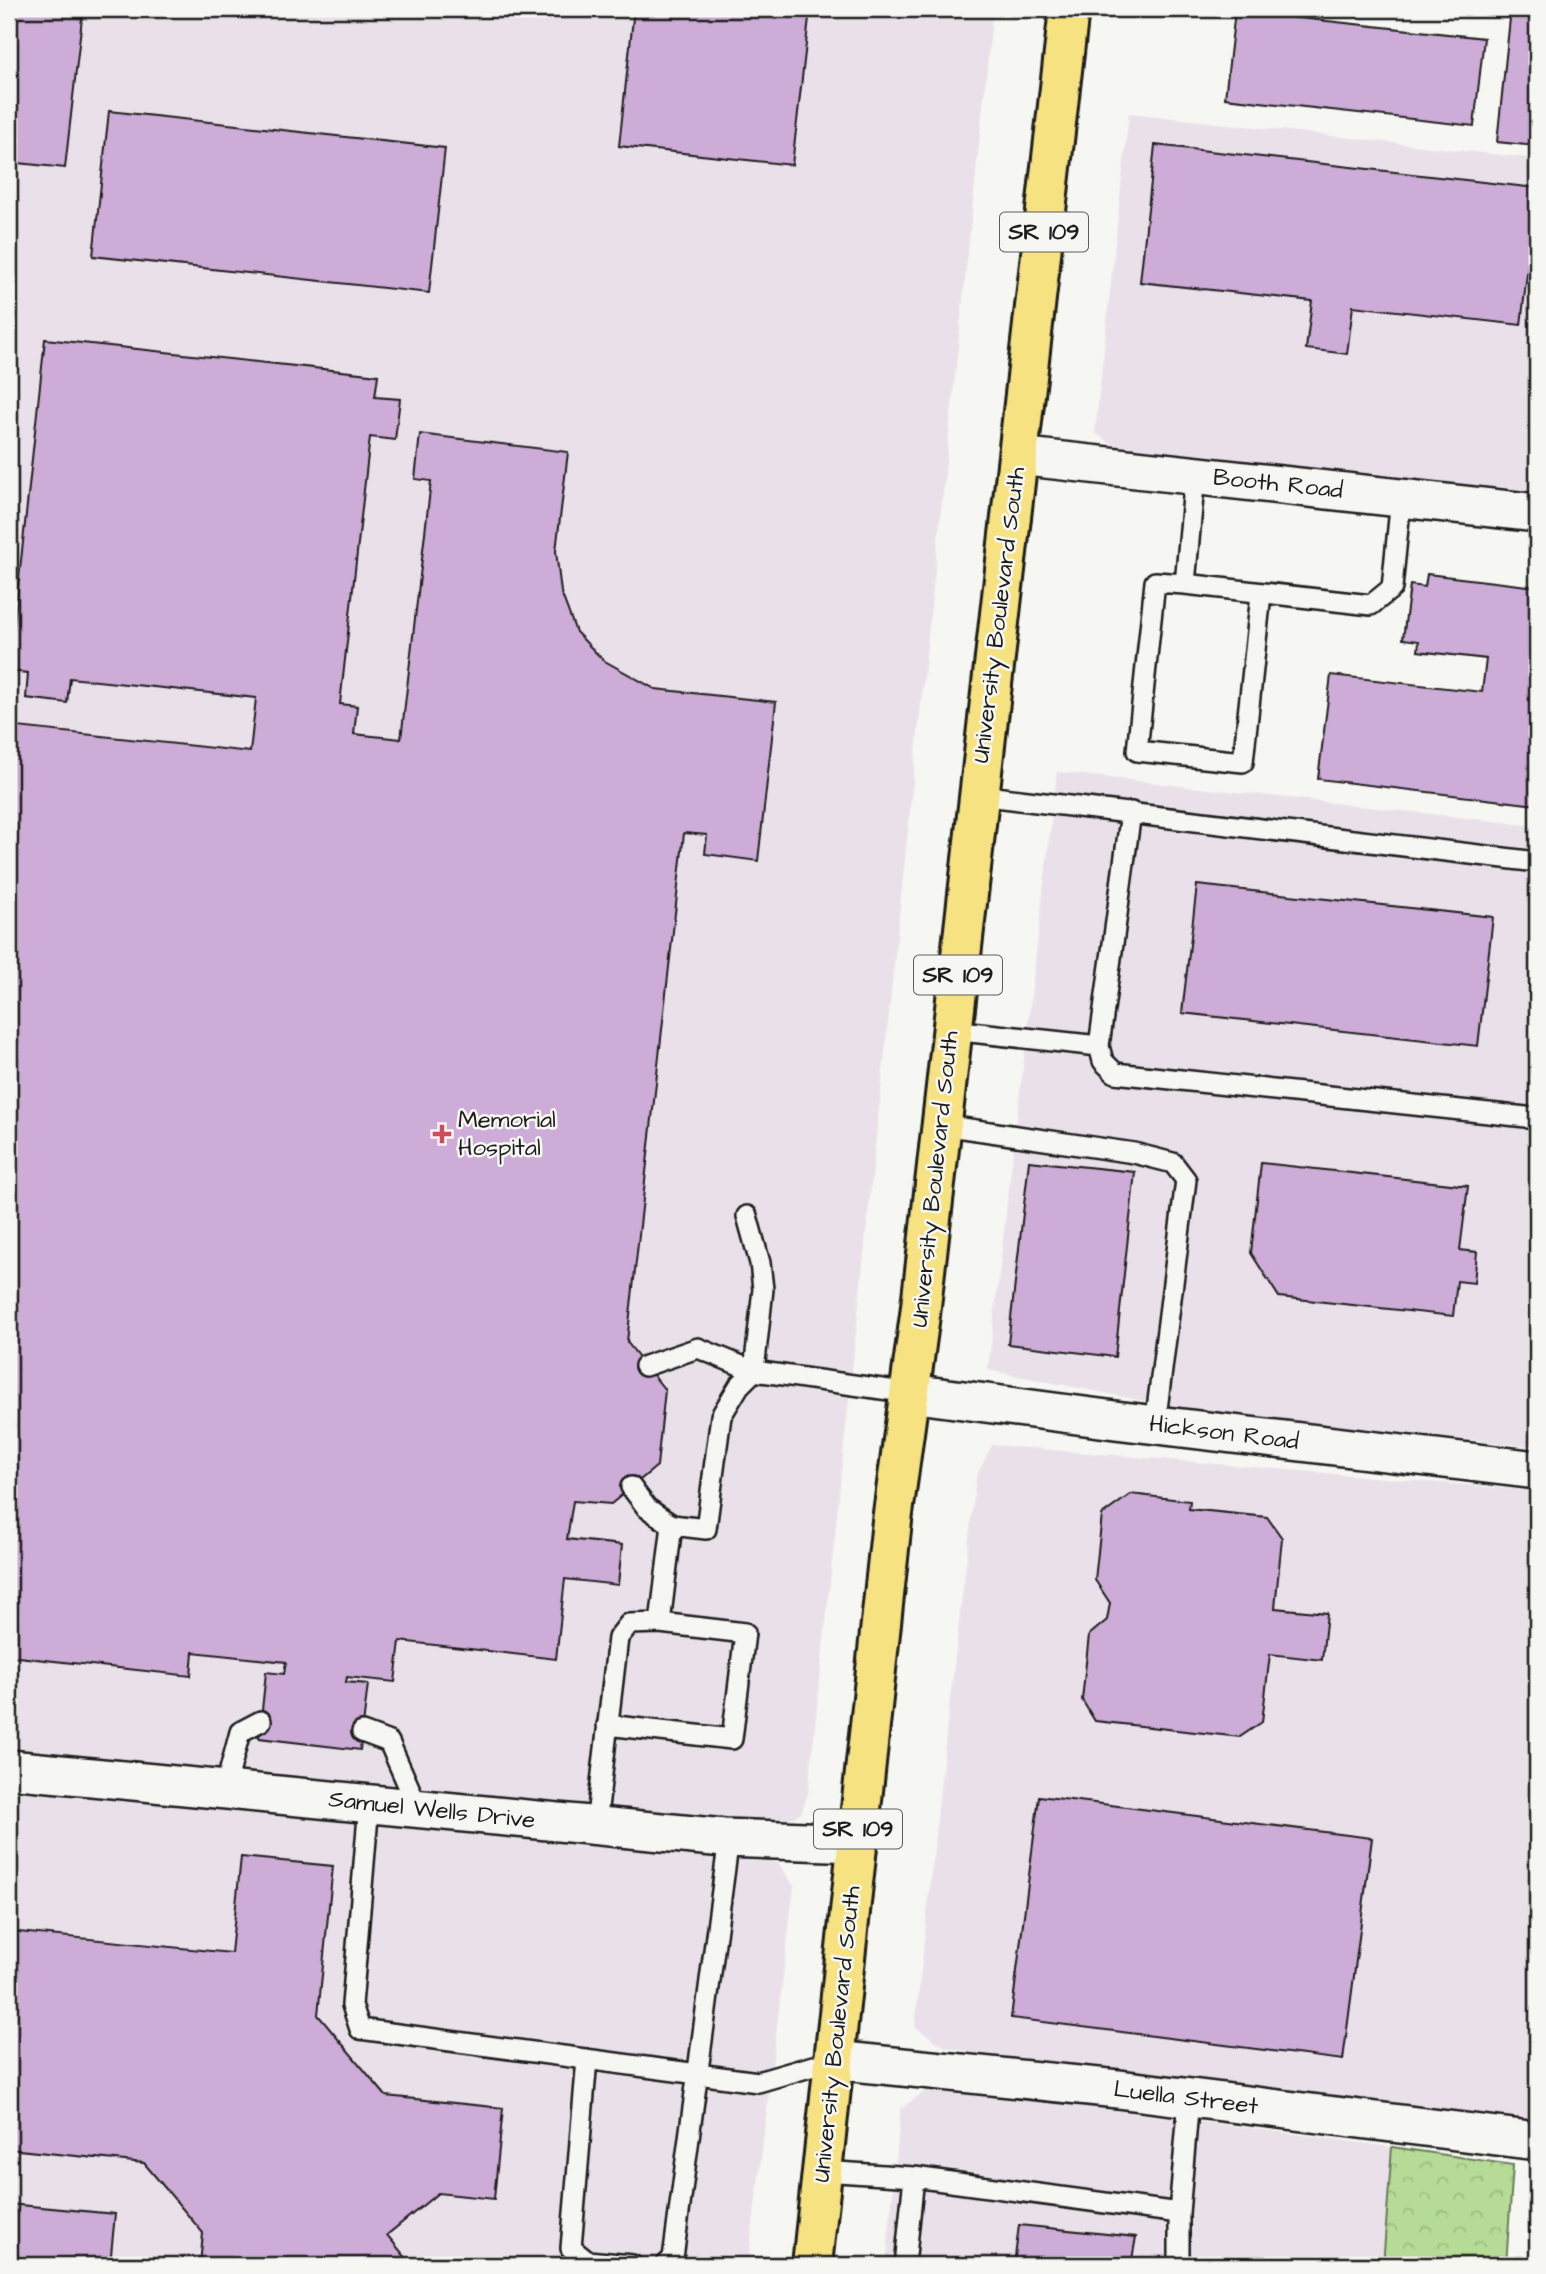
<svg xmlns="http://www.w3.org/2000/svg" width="1546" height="2274" font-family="'Architects Daughter',sans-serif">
<defs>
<pattern id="forest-crowns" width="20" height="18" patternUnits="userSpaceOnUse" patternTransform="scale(1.75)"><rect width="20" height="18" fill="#b6db96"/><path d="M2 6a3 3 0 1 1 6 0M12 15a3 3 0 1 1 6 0" fill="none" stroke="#9cbb81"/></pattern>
</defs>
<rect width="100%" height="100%" fill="#f6f6f2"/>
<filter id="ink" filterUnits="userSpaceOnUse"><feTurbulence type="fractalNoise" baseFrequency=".0143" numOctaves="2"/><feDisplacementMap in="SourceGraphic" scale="14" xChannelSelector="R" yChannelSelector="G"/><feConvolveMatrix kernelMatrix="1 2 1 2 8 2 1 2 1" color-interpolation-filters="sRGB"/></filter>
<g filter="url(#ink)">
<!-- built -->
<path fill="#eae0ea" d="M9 9H993L808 1794 801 1813 781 1823 259 1775 9 1749Z
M1129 113 1537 159V497L1115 446 1095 433Z
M1057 772 1537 826V1447L1185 1409 988 1370Z
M992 1445 1537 1491V2121L1003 2058 945 2047 915 2027 945 1743 976 1478Z
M9 1789 751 1856 778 1863 794 1886 748 2265H9Z
M933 2086 1392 2147 1383 2265H886L901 2108Z"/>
<!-- forest -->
<path fill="url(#forest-crowns)" stroke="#697c59" stroke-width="2" d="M1392 2147 1513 2165 1506 2265H1383Z"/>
<!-- building -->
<path fill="#cdacd7" stroke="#1c1c1c" stroke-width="2" d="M9 9H83L65 168 9 162Z
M634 9H810L792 165 619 146Z
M1511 9H1537V146L1497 142Z
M1235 11 1484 38 1474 126 1225 98Z
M109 111 445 148 429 293 93 256Z
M1155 145 1537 188 1521 325 1353 306 1347 354 1306 349 1312 301 1140 282Z
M45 339 378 375 375 397 400 399 395 440 370 437 340 704 357 706 354 734 401 739 431 481 415 479 420 434 568 452 556 551 561 592 576 632 603 660 655 689 776 702 758 861 705 854 707 835 684 833 627 1342 665 1390 657 1466 611 1504 573 1501 567 1539 622 1545 618 1585 565 1579 556 1659 400 1641 395 1682 347 1677 346 1682 368 1684 360 1750 259 1738 266 1672 284 1674 286 1662 193 1652 191 1676 9 1656V726L250 752 256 698 70 678 67 703 26 698 28 673 9 671Z
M1427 574 1537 587V805L1318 779 1331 675 1482 692 1486 659 1418 651 1419 641 1403 639 1410 585 1425 587Z
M1197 885 1493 917 1478 1046 1182 1013Z
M1029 1161 1135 1172 1115 1357 1008 1344Z
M1261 1163 1468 1186 1460 1250 1477 1252 1474 1283 1457 1281 1453 1316 1279 1297 1251 1253Z
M1131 1494 1190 1501 1189 1509 1267 1517 1282 1538 1275 1608 1327 1613 1322 1660 1270 1654 1262 1722 1240 1737 1095 1721 1082 1700 1089 1635 1107 1620 1110 1603 1095 1580 1102 1515Z
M1039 1796 1372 1838 1343 2060 1011 2018Z
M241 1857 333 1866 318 2015 386 2096 503 2108 494 2199 438 2193 387 2235 412 2265H200L203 2233 144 2163 9 2149V1931L231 1953Z
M9 2204 115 2214 110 2265H9Z
M1019 2225 1136 2237 1131 2265H1014Z"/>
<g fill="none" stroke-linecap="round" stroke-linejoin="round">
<!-- service casing -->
<g stroke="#1c1c1c" stroke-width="24">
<path id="service" d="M1195 475 1185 584 1371 605 1392 588 1401 498
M1185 584 1155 582 1137 751 1243 762 1261 594
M978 795 1537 862
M952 1030 1099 1046 1103 1061 1115 1073 1526 1117 1537 1121
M1099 1046 1131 812
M942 1125 1134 1153 1173 1163 1186 1180 1155 1425
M645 1366 698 1348 754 1371 910 1393
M631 1487 647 1508 672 1525 706 1529 721 1416 739 1386 754 1371 763 1289 760 1263 747 1216
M660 1623 672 1525
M362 1732 389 1742 418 1808
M225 1789 240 1732 261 1721
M369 1804 352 2005 360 2029 758 2082 834 2060
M596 1825 618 1638 629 1624 660 1623 745 1633 732 1739 607 1725
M587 2059 571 2248 587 2261 632 2265
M822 2171 914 2177 1179 2213V2265
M1179 2213 1189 2099
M666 2265 673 2258 729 1838
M905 2265 914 2177"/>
</g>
<!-- minor casing -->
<g stroke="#1c1c1c" stroke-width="42">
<path id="minor" d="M1018 456 1537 513
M910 1393 1115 1420 1537 1470
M9 1769 724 1838 857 1843
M834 2060 1118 2089 1537 2141"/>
</g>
<!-- primary casing -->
<g stroke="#1c1c1c" stroke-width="44">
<path id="primary" d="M812 2265 892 1521 920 1315 1069 9"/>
</g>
<!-- service -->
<use href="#service" stroke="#f6f6f2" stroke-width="19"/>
<!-- minor -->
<use href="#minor" stroke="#f6f6f2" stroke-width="37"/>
<!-- primary -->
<use href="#primary" stroke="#f6e281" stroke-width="38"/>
</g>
</g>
<!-- markers -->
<path fill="#d1495b" stroke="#f6f6f2" stroke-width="2.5" d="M438.5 1123.5h7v7h7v7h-7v7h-7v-7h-7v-7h7z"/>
<g text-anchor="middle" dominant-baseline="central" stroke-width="5" stroke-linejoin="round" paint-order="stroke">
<!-- shield labels -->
<g fill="#f6f6f2" stroke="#5d5d5c" stroke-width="2">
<rect x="1000" y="212.5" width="88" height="39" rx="5"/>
<rect x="914" y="955.5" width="88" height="39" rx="5"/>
<rect x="814" y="1809.5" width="88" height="39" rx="5"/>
</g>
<g font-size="23" font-weight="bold" fill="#1c1c1c">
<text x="1044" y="232">SR 109</text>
<text x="958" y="975">SR 109</text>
<text x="858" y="1829">SR 109</text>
</g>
<!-- street labels -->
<g font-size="24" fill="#1c1c1c" stroke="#f6f6f2">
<text transform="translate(1278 484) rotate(6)">Booth Road</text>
<text transform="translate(999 615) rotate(-83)">University Boulevard South</text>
<text transform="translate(935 1179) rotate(-84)">University Boulevard South</text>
<text transform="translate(1224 1433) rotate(7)">Hickson Road</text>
<text transform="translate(432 1810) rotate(6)">Samuel Wells Drive</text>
<text transform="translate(837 2034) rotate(-84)">University Boulevard South</text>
<text transform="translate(1186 2098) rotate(7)">Luella Street</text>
</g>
<!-- poi labels -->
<g font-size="24" fill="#1c1c1c" stroke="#f6f6f2" text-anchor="start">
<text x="458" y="1120">Memorial<tspan x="458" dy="28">Hospital</tspan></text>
</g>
</g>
<!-- margin -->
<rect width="1546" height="2274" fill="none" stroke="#f6f6f2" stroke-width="35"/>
<rect x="18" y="18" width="1511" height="2239" fill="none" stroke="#1c1c1c" stroke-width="2.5" filter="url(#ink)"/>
</svg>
